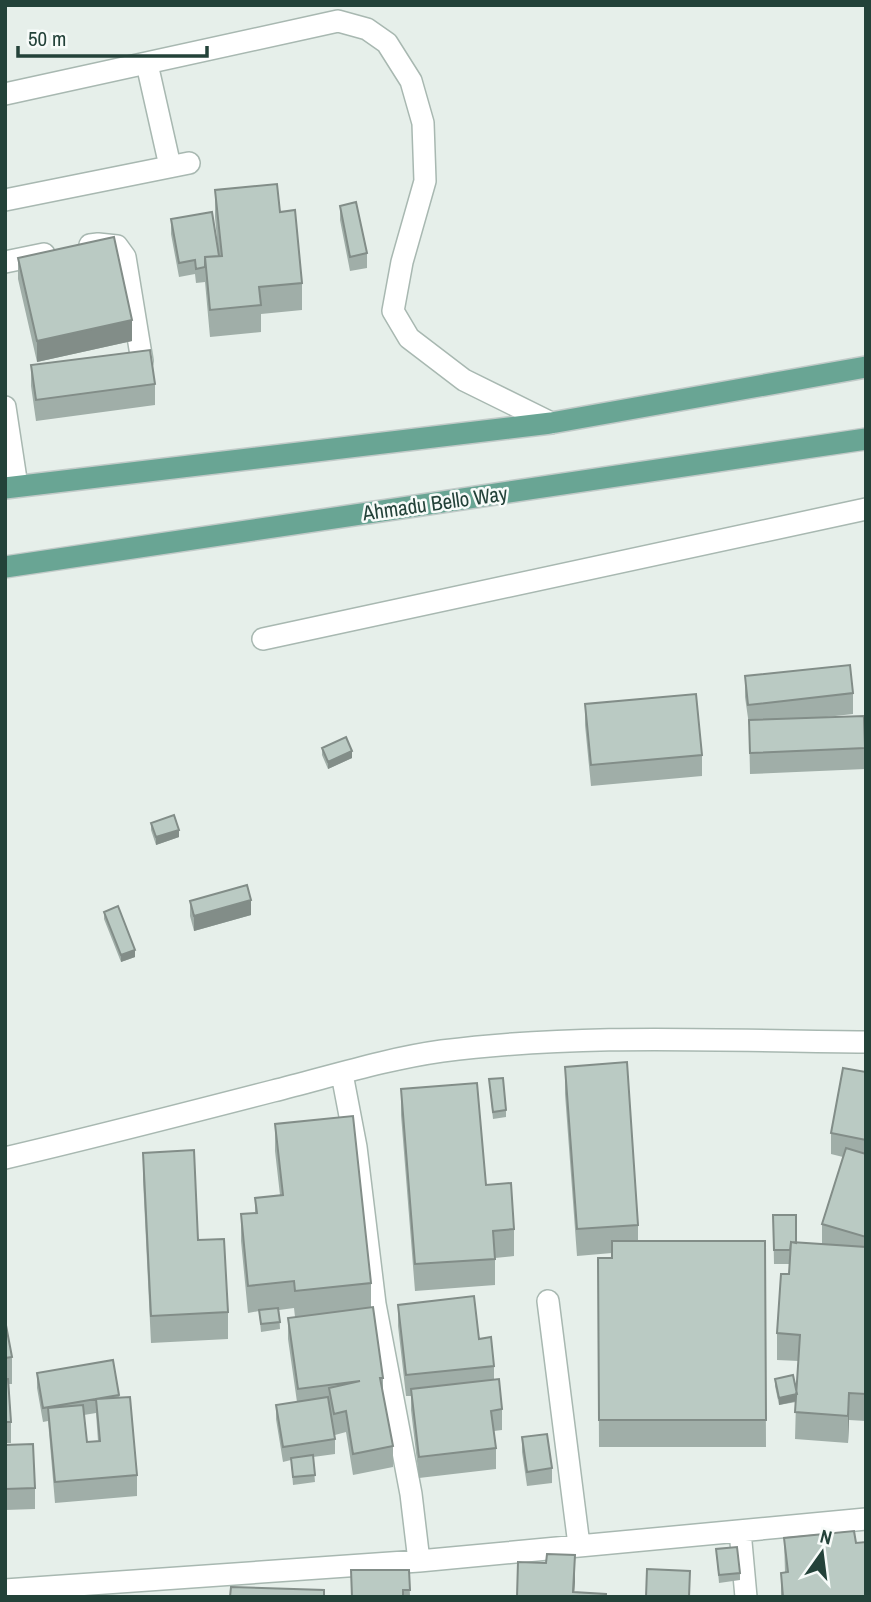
<svg xmlns="http://www.w3.org/2000/svg" width="871" height="1602" font-family="'Archivo Narrow',sans-serif">
<rect width="100%" height="100%" fill="#e6efea"/>
<g fill="none" stroke-linecap="round" stroke-linejoin="round">
<!-- minor casing -->
<g stroke="#a8b8b1" stroke-width="24">
<path id="minor" d="M147 64 170 166
M5 94 338 21 367 29 387 43 411 81 423 123 425 181 402 262 393 311 409 338 464 380 551 423
M5 200 189 163
M90 245 98 244 117 246 125 257 142 361
M5 262 44 254
M5 407 17 486
M263 639 866 509
M342 1074 356 1147 375 1304 411 1494 419 1561
M5 1158C95 1137 184 1114 273 1091 329 1077 385 1059 442 1051 583 1033 725 1041 866 1042
M548 1301 579 1545
M740 1531 746 1597
M5 1590 419 1561 866 1519"/>
</g>
<!-- major casing -->
<g stroke="#c1cac8" stroke-width="24">
<path id="major" d="M5 488 551 423 866 367
M5 567 866 439"/>
</g>
<!-- minor -->
<use href="#minor" stroke="#fff" stroke-width="21"/>
<!-- major -->
<use href="#major" stroke="#69a594" stroke-width="21"/>
</g>
<!-- wall -->
<path fill="#a0aea8" fill-rule="evenodd" d="M215 190 280 212 302 283V310L261 314V332L210 337 205 282 196 283 195 274 179 277 171 234V219L218 250 215 217Z
M340 206 367 253V268L350 271 340 220Z
M18 258 132 341 37 362 18 279Z
M31 365 155 384V405L36 421 31 386Z
M745 676 853 693V714L817 718 865 748V769L750 774 749 725 745 697Z
M585 704 702 755V776L591 786 585 725Z
M322 748 352 758 328 769 322 755Z
M151 823 179 837 156 845 151 830Z
M190 901 251 915 194 931 190 916Z
M104 912 135 957 121 962 104 919Z
M565 1067 638 1225V1241H765L766 1447H599L598 1258H612V1253L577 1256 565 1094Z
M866 1072V1421L849 1420 848 1443 795 1439 796 1402 779 1405 775 1386V1379L797 1392 799 1361 777 1360V1333L789 1274V1264H774L773 1215 796 1243 822 1244V1224L843 1157 831 1154V1133Z
M489 1079 506 1110V1117L493 1119Z
M401 1089 486 1185 514 1229V1256L495 1258V1285L415 1291 401 1115Z
M275 1124 371 1283V1307L383 1378V1395L393 1446V1467L353 1475 346 1432 335 1435V1454L313 1457 315 1482 293 1485 291 1460 283 1462 276 1419V1405L297 1402 288 1339V1318L295 1317 294 1308 279 1310 280 1329 261 1332 259 1311 248 1313 241 1241V1214L255 1213V1198L280 1195 275 1151Z
M143 1153 198 1240 228 1312V1339L151 1343 143 1179Z
M398 1305 479 1339 494 1366V1380L502 1409V1430L494 1431 496 1448V1469L419 1478 411 1410V1396H406L398 1326Z
M5 1320 12 1357V1384H9L11 1422V1443H5Z
M37 1373 119 1395 137 1475V1496L55 1503 48 1421 43 1422 37 1388ZM96 1413 98 1441 87 1442 84 1415Z
M522 1437 552 1468V1483L527 1486 522 1452Z
M5 1445 35 1488V1509L5 1510Z
M784 1538 856 1543 866 1597H781V1573H785Z
M716 1549 740 1573V1580L719 1583Z
M409 1570 410 1597H351Z"/>
<!-- shaded-wall -->
<path fill="#828d88" d="M132 320V341L37 362V341Z
M352 751V758L328 769V762Z
M179 830V837L156 845V837Z
M251 900V915L194 931V916Z
M135 950V957L121 962V955Z
M849 1393V1420L848 1443V1416Z
M797 1394V1401L779 1405V1398Z
M575 1555V1582L574 1597H573Z"/>
<!-- building -->
<path fill="#bacac3" stroke="#828d88" stroke-width="2" d="M277 184 280 212 295 210 302 283 259 287 261 305 210 310 205 257 222 256 215 190Z
M356 202 367 253 350 257 340 206Z
M212 212 219 256 205 257V267L196 269 195 260 179 263 171 219Z
M114 237 132 320 37 341 18 258Z
M150 350 155 384 36 400 31 365Z
M850 665 853 693 748 705 745 676Z
M696 694 702 755 591 765 585 704Z
M864 716 865 748 750 753 749 720Z
M346 737 352 751 328 762 322 748Z
M174 815 179 830 156 837 151 823Z
M247 885 251 900 194 916 190 901Z
M118 906 135 950 121 955 104 912Z
M627 1062 638 1225 577 1229 565 1067Z
M843 1068 866 1072V1140L831 1133Z
M503 1078 506 1110 493 1112 489 1079Z
M477 1083 486 1185 511 1183 514 1229 493 1231 495 1259 415 1264 401 1089Z
M353 1116 371 1283 295 1291 294 1281 248 1286 241 1214 257 1213 255 1198 283 1195 275 1124Z
M846 1148 866 1154V1237L822 1224Z
M194 1150 198 1240 224 1239 228 1312 151 1316 143 1153Z
M773 1215H796V1243L791 1242 790 1250H774Z
M612 1241H765L766 1420H599L598 1258H612Z
M791 1242 866 1247V1394L849 1393 848 1416 795 1412 800 1335 777 1333 781 1274H789Z
M474 1296 479 1339 491 1337 494 1366 406 1375 398 1305Z
M373 1307 383 1378H380L393 1446 353 1454 346 1411 334 1414 329 1388 360 1381 298 1389 288 1318Z
M278 1308 280 1322 261 1324 259 1310Z
M5 1320 12 1357 5 1358Z
M113 1360 119 1395 43 1408 37 1373Z
M793 1375 797 1394 779 1398 775 1379Z
M5 1379H8L11 1422H5Z
M499 1379 502 1409 491 1411 496 1448 419 1457 411 1389Z
M130 1397 137 1475 55 1482 48 1408 83 1405 87 1442 100 1441 96 1399Z
M328 1397 335 1439 283 1447 276 1405Z
M547 1434 552 1468 527 1472 522 1437Z
M33 1444 35 1488 5 1489V1445Z
M313 1455 315 1475 293 1477 291 1458Z
M854 1531 856 1543 866 1542V1597H783L781 1573 788 1572 784 1538Z
M737 1547 740 1573 719 1575 716 1549Z
M547 1554 575 1555 573 1592 606 1594V1597H517L518 1562 546 1563Z
M647 1569 690 1571 689 1597H646Z
M351 1570H409L410 1590H403V1597H352Z
M231 1587 324 1590V1597H230Z"/>
<g text-anchor="middle" dominant-baseline="central" stroke-width="5" stroke-linejoin="round" paint-order="stroke">
<!-- street labels -->
<g font-size="21" fill="#234239" stroke="#f7fbf9">
<text transform="translate(435 503) rotate(-8)">Ahmadu Bello Way</text>
</g>
</g>
<!-- border -->
<rect width="871" height="1602" fill="none" stroke="#234239" stroke-width="14"/>
<!-- north arrow -->
<g transform="translate(822 1553) rotate(14)" stroke="#f7fbf9" stroke-width="5" paint-order="stroke">
<path d="M0-5L12 26L0 18L-12 26Z" fill="#234239"/>
<text y="-10" font-size="19" font-weight="bold" text-anchor="middle" fill="#234239">N</text>
</g>
<!-- scale -->
<path d="M18 46v10h189v-10" fill="none" stroke="#234239" stroke-width="3.5"/>
<text x="28" y="46" font-size="21" fill="#234239" stroke="#f7fbf9" stroke-width="5" paint-order="stroke">50 m</text>
</svg>
